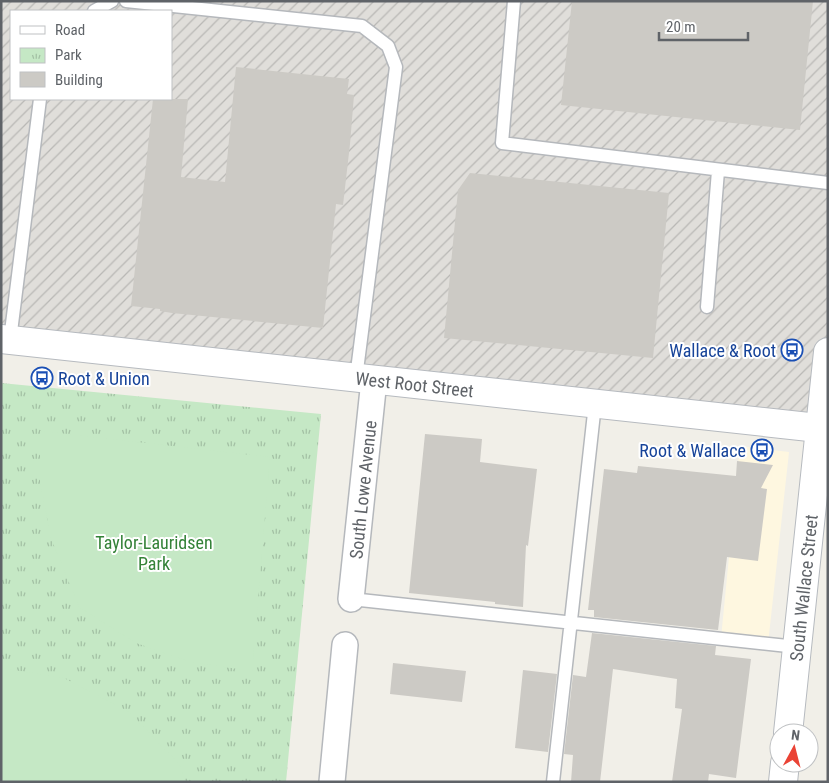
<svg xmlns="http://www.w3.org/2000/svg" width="829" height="783" font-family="'Roboto Condensed',sans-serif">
<defs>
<pattern id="industrial-furrows" width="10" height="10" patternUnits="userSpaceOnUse" patternTransform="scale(1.25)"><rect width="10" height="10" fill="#e0deda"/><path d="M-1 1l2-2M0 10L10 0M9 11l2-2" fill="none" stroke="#b9b8b5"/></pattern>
<pattern id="park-tufts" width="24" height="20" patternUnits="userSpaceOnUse" patternTransform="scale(1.25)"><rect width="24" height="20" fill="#c5e8c5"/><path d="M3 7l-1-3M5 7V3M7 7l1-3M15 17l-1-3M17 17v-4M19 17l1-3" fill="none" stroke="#a3c0a4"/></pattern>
</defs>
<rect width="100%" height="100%" fill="#f1efe8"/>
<!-- commercial -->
<path fill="#fef7e0" d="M740 446 789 452 768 644 721 638Z"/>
<!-- industrial -->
<path fill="url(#industrial-furrows)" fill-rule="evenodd" d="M1 1H828V356L820 430 1 343ZM11 11H171V99H11Z"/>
<!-- park -->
<path fill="url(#park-tufts)" d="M1 383 321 414 286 782H1Z"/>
<!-- pitch -->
<path fill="#c5e8c5" d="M40 431 270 457 252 671 190 662 136 643 79 607 51 538 40 482Z
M1 668 64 678 129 712 179 764 186 782H1Z"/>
<!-- building -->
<path fill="#cccac5" d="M572 1H813L800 130 561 105Z
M236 67 349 79 347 94 354 95 350 144 343 205 336 204 323 328 172 313 160 311V309L131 306 153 99H188L181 177 225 182Z
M470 173 669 193 653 358 444 338 458 190Z
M425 434 482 439 480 462 537 469 528 546 526 545 523 607 495 604V602L409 593Z
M737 461 773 465 761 488 767 489 758 561 727 557 718 630 594 617V610H588L604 469 637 473 638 466 736 476Z
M592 633 716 646 715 655 751 659 736 778 709 774 708 782H672L682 709 675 708 677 679 613 669 600 782H571L573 755 564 754 573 675 586 677Z
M393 663 466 671 462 702 390 694Z
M523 670 557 674 548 752 515 748Z"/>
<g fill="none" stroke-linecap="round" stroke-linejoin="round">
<!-- lane casing -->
<g stroke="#b5b8bc" stroke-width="15">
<path id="lane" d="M126 1 362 26 388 46 396 67 356 378
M514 1 502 143 828 183
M94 11 112 1
M707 307 718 171
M10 340 40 99
M351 599 797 647
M553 782 595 404"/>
</g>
<!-- street casing -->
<g stroke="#b5b8bc" stroke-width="28">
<g id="street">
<path id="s1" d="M351 599 374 380"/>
<path d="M332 782 345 645"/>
</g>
</g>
<!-- secondary casing -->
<g stroke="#b6babf" stroke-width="30">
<g id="secondary">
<path id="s2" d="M1 339 828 429"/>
<path id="s3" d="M788 733 828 352"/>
<path d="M783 782 785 763"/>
</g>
</g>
<!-- lane -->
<use href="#lane" stroke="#fff" stroke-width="12"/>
<!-- street -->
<use href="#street" stroke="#fff" stroke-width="25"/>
<!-- secondary -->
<use href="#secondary" stroke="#fff" stroke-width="28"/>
</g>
<!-- icons -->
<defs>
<g id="bus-ring" transform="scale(1.125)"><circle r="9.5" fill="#fff" stroke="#1a4fb4" stroke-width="1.5"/><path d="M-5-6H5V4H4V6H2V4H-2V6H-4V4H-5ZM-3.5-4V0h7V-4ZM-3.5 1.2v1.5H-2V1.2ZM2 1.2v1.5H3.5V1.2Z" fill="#1a4fb4"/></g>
</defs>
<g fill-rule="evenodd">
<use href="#bus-ring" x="792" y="350"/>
<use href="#bus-ring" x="42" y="378"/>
<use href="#bus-ring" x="762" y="450"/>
</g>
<g text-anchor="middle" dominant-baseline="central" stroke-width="4" stroke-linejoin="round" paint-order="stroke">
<!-- transit labels -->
<g font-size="18" fill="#164399" stroke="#fff" text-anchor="end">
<text x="776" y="350">Wallace &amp; Root</text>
<text x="58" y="378" text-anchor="start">Root &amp; Union</text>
<text x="746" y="450">Root &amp; Wallace</text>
</g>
<!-- street labels -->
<g font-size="18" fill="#5f6368" stroke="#fff">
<text stroke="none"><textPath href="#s2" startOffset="416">West Root Street</textPath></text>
<text stroke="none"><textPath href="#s1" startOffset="110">South Lowe Avenue</textPath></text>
<text stroke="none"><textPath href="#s3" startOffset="146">South Wallace Street</textPath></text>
</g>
<!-- park labels -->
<g font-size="18" fill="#348238" stroke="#fff">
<text x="154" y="542">Taylor-Lauridsen<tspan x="154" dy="21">Park</tspan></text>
</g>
</g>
<!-- border -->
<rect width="829" height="783" fill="none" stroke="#5f6368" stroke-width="5"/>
<!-- legend -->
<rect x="10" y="10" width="162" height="90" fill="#ffffff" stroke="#bfc1c3"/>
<rect x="20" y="26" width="25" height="8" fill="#ffffff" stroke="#bfc1c3"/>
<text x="55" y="35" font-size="15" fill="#5f6368">Road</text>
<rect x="20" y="48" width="25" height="15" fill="url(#park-tufts)" stroke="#bfc1c3"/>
<text x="55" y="60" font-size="15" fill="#5f6368">Park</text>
<rect x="20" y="72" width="25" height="15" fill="#cccac5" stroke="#bfc1c3"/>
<text x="55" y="85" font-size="15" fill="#5f6368">Building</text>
<!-- north arrow -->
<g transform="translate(794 748) rotate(7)"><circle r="24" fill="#ffffff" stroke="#bfc1c3"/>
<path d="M0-4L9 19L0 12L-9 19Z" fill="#ea4335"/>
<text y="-8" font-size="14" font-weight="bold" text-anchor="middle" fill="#5f6368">N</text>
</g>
<!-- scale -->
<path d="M659 32v8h89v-8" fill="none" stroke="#5f6368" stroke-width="2.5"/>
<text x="666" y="32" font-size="15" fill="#5f6368" stroke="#ffffff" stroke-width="4" paint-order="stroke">20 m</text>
</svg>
